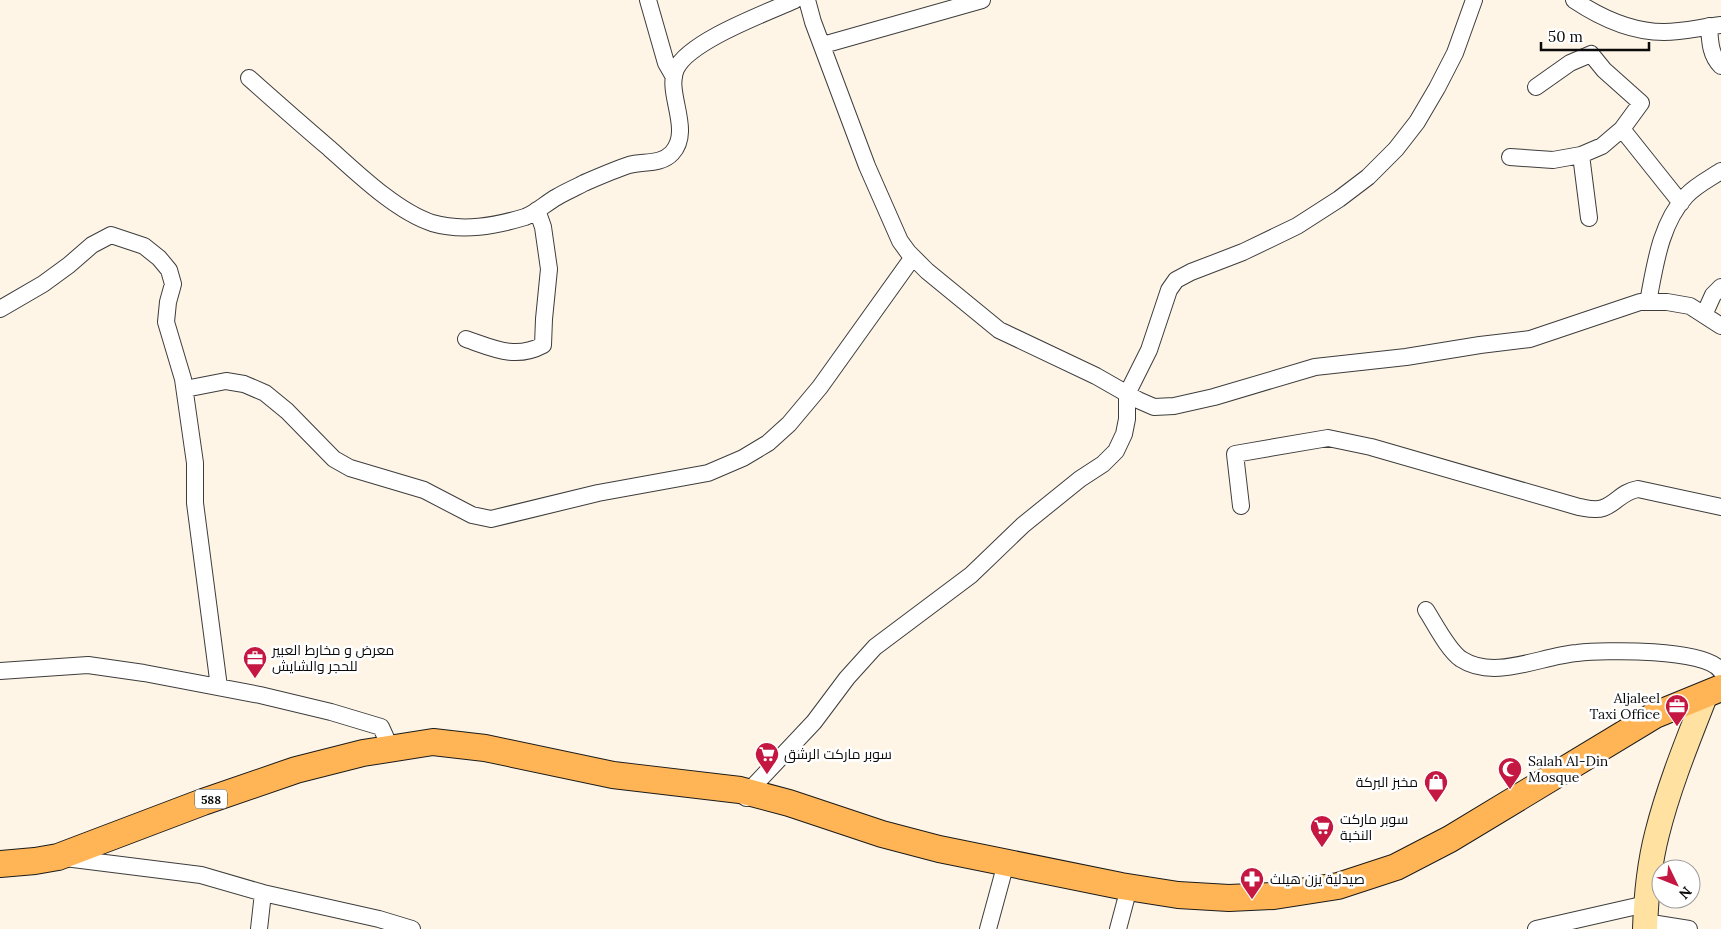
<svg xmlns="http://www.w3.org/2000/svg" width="1721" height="929" font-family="Lora,Cairo,serif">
<rect width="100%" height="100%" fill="#fff5e6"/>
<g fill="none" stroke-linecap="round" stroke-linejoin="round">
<!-- street casing -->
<g stroke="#3d3d3d" stroke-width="18">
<path id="street" d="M648 0 666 63 674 77
M807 0 813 22 867 166 900 241 908 252 927 271 999 330 1096 376 1138 400 1154 407 1174 406 1214 397 1315 367 1406 357 1480 345 1530 339 1640 302H1667L1690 306 1721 326
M1574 0C1601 18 1631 32 1664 32 1683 32 1702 27 1721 25
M1709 26C1710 41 1710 55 1721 66
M823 45 982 0
M249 78C276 102 302 125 329 148 357 173 396 211 432 223 463 232 495 226 525 217 536 213 546 203 557 197 565 192 575 188 584 183 598 177 614 170 629 165 643 161 661 165 672 153 693 130 665 93 676 69 689 41 766 13 795 0
M1622 129 1681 203
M1581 155 1589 218
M1510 157 1553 160 1581 155 1602 146 1622 129 1641 103 1604 70 1591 54 1570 63 1536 87
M1648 302C1655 266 1660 224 1686 196 1696 185 1709 179 1721 171
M0 309 43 284 69 265 92 245 111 235 144 246 159 258 169 270 173 284 168 302 166 322 183 379 195 463V503L219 687
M1704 315 1713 295 1721 287
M466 339C493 348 515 360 543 345L544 319 549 269 543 227 537 210
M185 389 226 381 244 384 265 393 287 411 334 459 350 468 424 490 472 515 491 519 598 493 708 473 743 458 768 443 789 424 820 387 913 257
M1241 506 1235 454 1328 438 1371 447 1579 507C1586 508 1595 511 1603 508 1617 503 1621 492 1638 489L1721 507
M1426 610C1435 624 1448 650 1461 659 1495 681 1540 656 1577 653 1604 650 1706 648 1721 671
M0 671 88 665 144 673 260 695 331 712 381 727 390 747
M746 798 748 792 814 722 847 678 875 647 971 575 1023 525 1080 479 1103 464 1116 451 1124 434 1127 419V394L1149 350 1169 290 1176 280 1191 272 1243 252 1297 226 1339 199 1368 177 1396 149 1417 122 1437 88 1455 53 1474 0
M65 858 201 875 263 893 379 919 412 929
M1645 922 1689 929
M259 929 263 893
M988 929 1006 863
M1118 929 1126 899
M1536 929 1646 904"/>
</g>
<!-- secondary casing -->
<g stroke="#2c2c2c" stroke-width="26">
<path id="secondary" d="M1645 929C1646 898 1649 865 1657 834 1669 786 1688 740 1706 694"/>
</g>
<!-- primary casing -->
<g stroke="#1b1b1b" stroke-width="28">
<path id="primary" d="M0 864 35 861 58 857 203 802 296 770 363 753 433 742 485 748 613 775 740 790 789 803 882 834 939 849 1121 886 1178 895 1229 898 1274 896 1338 886 1396 867 1450 839 1655 715 1721 688"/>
</g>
<!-- street -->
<use href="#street" stroke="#fff" stroke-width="16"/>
<!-- secondary -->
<use href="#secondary" stroke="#ffe2a1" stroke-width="24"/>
<!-- primary -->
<use href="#primary" stroke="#ffb556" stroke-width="26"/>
</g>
<!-- icons -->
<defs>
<g id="office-pin" transform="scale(1.25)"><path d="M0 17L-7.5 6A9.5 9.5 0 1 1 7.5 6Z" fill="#c41741" stroke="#fff"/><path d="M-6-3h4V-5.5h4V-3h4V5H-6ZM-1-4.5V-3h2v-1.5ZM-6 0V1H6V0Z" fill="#fff"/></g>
<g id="supermarket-pin" transform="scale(1.25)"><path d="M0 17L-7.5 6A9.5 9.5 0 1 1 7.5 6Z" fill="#c41741" stroke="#fff"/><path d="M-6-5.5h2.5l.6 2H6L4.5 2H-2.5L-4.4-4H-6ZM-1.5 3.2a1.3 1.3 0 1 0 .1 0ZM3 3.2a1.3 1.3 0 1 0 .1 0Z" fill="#fff"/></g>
<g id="mosque-pin" transform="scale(1.25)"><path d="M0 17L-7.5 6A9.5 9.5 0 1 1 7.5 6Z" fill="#c41741" stroke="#fff"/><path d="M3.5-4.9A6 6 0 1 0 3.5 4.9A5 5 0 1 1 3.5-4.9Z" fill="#fff"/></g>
<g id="shop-pin" transform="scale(1.25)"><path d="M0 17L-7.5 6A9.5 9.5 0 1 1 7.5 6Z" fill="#c41741" stroke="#fff"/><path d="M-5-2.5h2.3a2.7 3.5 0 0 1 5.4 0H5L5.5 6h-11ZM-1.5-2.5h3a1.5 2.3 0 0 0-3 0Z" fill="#fff"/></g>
<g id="pharmacy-pin" transform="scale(1.25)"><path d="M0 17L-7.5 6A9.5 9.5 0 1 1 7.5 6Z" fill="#c41741" stroke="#fff"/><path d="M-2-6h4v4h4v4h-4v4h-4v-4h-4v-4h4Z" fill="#fff"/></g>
</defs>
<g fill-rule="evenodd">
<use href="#office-pin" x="255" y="658"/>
<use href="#office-pin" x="1677" y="706"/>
<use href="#supermarket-pin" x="767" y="754"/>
<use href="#mosque-pin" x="1510" y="769"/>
<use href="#shop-pin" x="1436" y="782"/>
<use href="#supermarket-pin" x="1322" y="827"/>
<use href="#pharmacy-pin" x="1252" y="879"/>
</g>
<g text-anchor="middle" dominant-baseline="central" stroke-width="5" stroke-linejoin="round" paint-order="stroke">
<!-- shield labels -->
<rect fill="#fff" stroke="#545454" stroke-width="1" x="195" y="789.5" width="32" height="19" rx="4"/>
<g font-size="12" font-weight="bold" fill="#0a0a0a">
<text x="211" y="799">588</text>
</g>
<!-- poi labels -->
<g font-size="14" fill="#0a0a0a" stroke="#fff" text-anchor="start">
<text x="272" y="650">معرض و مخارط العبير<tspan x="272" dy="16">للحجر والشايش</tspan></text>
<text x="1660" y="698" text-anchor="end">Aljaleel<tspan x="1660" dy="16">Taxi Office</tspan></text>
<text x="784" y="754">سوبر ماركت الرشق</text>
<text x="1528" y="761">Salah Al-Din<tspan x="1528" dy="16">Mosque</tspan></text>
<text x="1418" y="782" text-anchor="end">مخبز البركة</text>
<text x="1340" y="819">سوبر ماركت<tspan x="1340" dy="16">النخبة</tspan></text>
<text x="1270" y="879">صيدلية يزن هيلث</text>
</g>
</g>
<!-- north arrow -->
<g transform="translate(1676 884) rotate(133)"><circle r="24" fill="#ffffff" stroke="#9d9d9d"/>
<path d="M0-4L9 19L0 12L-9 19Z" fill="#c41741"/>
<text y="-8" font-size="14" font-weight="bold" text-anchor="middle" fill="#0a0a0a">N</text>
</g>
<!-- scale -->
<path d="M1541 42v8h108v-8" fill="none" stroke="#0a0a0a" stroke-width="2.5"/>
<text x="1548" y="42" font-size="15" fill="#0a0a0a" stroke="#ffffff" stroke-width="4" paint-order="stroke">50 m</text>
</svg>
